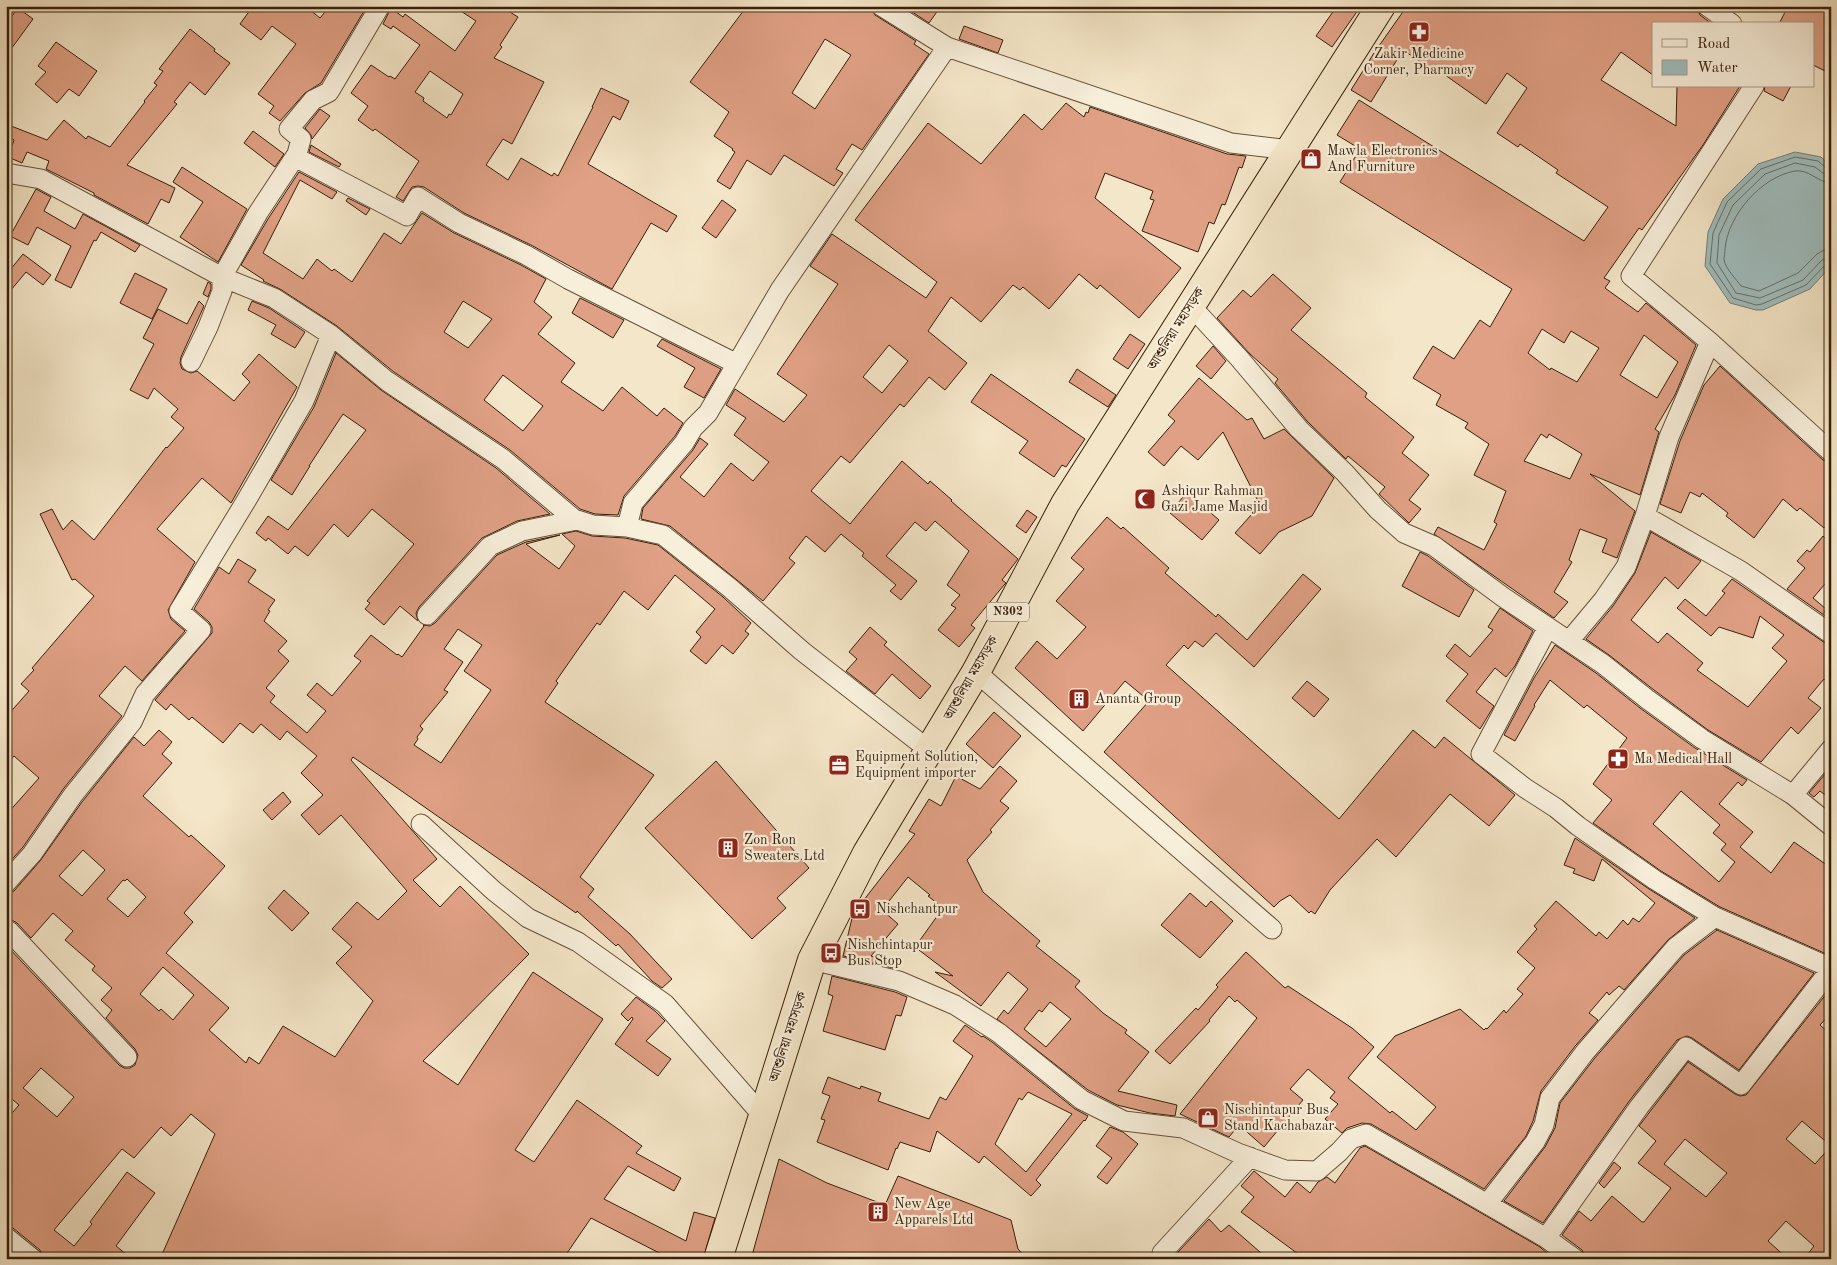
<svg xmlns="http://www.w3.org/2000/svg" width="1837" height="1265" font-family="'Old Standard TT','Noto Serif Bengali',serif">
<rect width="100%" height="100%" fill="#f4e6c8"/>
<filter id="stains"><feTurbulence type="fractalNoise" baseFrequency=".004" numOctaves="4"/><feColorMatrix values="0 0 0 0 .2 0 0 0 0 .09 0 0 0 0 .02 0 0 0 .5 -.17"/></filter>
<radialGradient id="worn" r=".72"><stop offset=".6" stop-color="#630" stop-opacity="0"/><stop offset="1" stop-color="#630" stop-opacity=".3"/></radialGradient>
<!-- water -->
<path fill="#9fbdbe" stroke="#767e76" d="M1795 152 1821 157 1831 166V266L1810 289 1763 310H1756L1730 303 1705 266 1708 232 1723 199 1758 164Z"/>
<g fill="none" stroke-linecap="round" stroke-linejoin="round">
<!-- shore -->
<path stroke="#6c6e64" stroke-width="1" d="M1831 169 1826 168 1818 161 1795 157 1761 169 1727 202 1713 233 1710 264 1733 298 1756 305 1762 304 1806 285 1825 265 1831 264
M1831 175 1824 174 1815 167 1795 163 1765 174 1733 205 1719 235 1717 263 1736 293 1760 298 1803 280 1822 260 1831 257
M1831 183C1817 182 1809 169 1795 171 1761 177 1728 215 1725 249 1725 252 1724 257 1724 260 1726 269 1736 279 1741 286L1759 291 1798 273 1817 254 1824 250H1831"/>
</g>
<!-- building -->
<path fill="#e0a085" stroke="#381f09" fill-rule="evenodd" d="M253 6H305L320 18 330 6H367L321 83 305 93 280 121 269 113 274 106 258 94 296 44 272 26 261 40 240 24Z
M453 6H500L518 17 500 45 502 47 494 58 544 82 512 144 503 139 486 165 508 180 521 158 552 176 554 173 558 176 593 107H592L601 88 629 101 620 120 613 116 588 164 677 216 667 232 651 223 612 289 531 245 464 213 424 187 418 186 412 187 403 201 396 197 419 161 375 129 373 131 358 120 368 106 351 93 371 65 389 77 390 76 395 79 420 45 393 26 391 29 383 24 391 8 403 17 405 14 455 51 476 21ZM430 71 463 94 451 115 449 114 447 118 423 101 424 98 415 92Z
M747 6H870L875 15 916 41 914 44 929 54 862 150 852 144 836 169 843 173 834 186 784 155 771 175 747 160 730 189 717 181 735 152 732 150 733 149 714 136 729 112 690 82ZM825 39 851 55 815 109 792 93Z
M903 6H941L929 23Z
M1337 6H1361L1332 47 1316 36Z
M1407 6H1696L1700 15 1712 24H1653V75L1621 52 1601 80 1676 126 1677 86H1740L1703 145 1642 230 1639 228 1604 278 1610 281 1605 288 1638 312 1646 303 1696 345 1675 395 1655 429 1659 432 1640 495 1590 474 1635 511 1617 558 1602 552 1607 539 1580 529 1569 560 1572 562 1554 592 1568 602 1554 618 1434 534 1438 527 1484 550 1497 524 1494 522 1506 491 1474 475 1489 444 1465 428 1468 423 1436 405 1441 395 1413 378 1433 346 1454 359 1480 320 1490 327 1512 289 1340 182 1360 149 1337 135 1359 100 1584 241 1608 207 1556 173 1558 170 1520 144 1518 147 1497 133 1527 88 1507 73 1486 104 1438 70 1437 73 1403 50 1371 102 1351 90 1374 53ZM1542 329 1564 343 1571 331 1599 348 1577 382 1551 368 1550 370 1528 353ZM1644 335 1678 362 1657 398 1620 375ZM1541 434 1547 438 1549 434 1582 454 1570 479 1524 461Z
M1788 6H1831V74L1813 65V24H1779Z
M18 8 33 19 6 56V24Z
M964 26 1003 40 998 53 959 39Z
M190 29 215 49 214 51 230 63 205 95 190 82 174 102 177 104 127 165 175 188 169 203 161 199 148 224 94 195V193L46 169 49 161 27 152 22 163 8 157 14 140 6 134V124L47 140 64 120 86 139 88 136 110 147 145 102 144 101 157 85 154 83 163 71 159 69Z
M56 42 97 71 79 96 69 89 57 103 35 84 46 72 38 66Z
M1765 86H1791L1783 101 1764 91Z
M1066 103 1084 117 1086 112 1088 113 1090 107 1227 154 1246 156 1242 168 1239 167 1225 205 1222 204 1214 224 1209 222 1198 252 1142 231 1154 200 1150 199 1153 191 1105 173 1095 198 1181 268 1139 318 1100 285 1097 289 1079 274 1049 309 1023 287 1020 290 1013 285 981 322 951 297 928 331 967 363 945 390 929 377 904 407 900 404 850 463 841 456 811 491 850 524 902 461 928 484 930 481 952 500 951 501 1018 559 1002 580 1006 583 1004 585 971 625 975 628 959 647 938 630 956 608 951 605 960 595 947 585 969 551 935 521 926 531 915 522 886 556 917 581 901 600 890 591 896 585 862 556 864 553 841 534 825 552 806 536 789 558 795 563 763 601 670 526 641 519 643 508 693 450 700 438 708 444 680 477 704 497 731 463 753 481 769 462 734 435 746 418 726 405 735 389 784 422 807 395 777 374 838 284 810 266 832 234 926 298 937 282 855 220 928 123 981 164 1024 114 1042 130ZM889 345 908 361 882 393 863 377Z
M320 109 330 116 312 139 311 135 305 128Z
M253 131 284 154 275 167 244 143Z
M311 145 341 164 339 167 309 152Z
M182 167 247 209 218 262 180 237 203 202 173 182Z
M299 172 337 192 332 199 300 180 263 253 303 279 317 259 332 271 334 269 352 282 384 233 401 244 422 213 454 233 521 265 546 279 534 302 552 317 538 334 575 363 561 382 603 411 622 387 657 416 664 408 683 423 675 436 624 496 618 515 595 514 580 509 510 450 394 372 337 326 280 289 263 281 264 280 241 265 268 219ZM463 301 492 319 468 348 444 332ZM503 375 543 406 523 431 484 400Z
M36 189 51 197 44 211 75 229 83 214 140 245 135 252 101 232 96 241 94 240 71 288 55 280 71 246 37 227 28 245 10 236Z
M348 198 370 209 366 215 346 201Z
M722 200 736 210 716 238 702 228Z
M23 254 51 275 43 285 26 272 6 296V275Z
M135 273 167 289 152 319 120 303Z
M1273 274 1311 308 1291 330 1367 393 1365 397 1414 437 1402 453 1429 475 1409 500 1421 509 1409 523 1379 494 1385 487 1348 456 1346 459 1307 421 1275 383 1278 379 1250 354 1217 318 1243 290 1251 297Z
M208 282 211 284V289L208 297 203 294Z
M580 298 624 320 613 338 572 313Z
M199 301 204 306 181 357 180 363 182 369 191 373 197 371 234 401 250 382 242 374 259 354 297 387 231 503 202 478 157 529 195 562 168 610 171 619 185 631 142 681 125 666 99 696 122 716 64 788 23 847 6 866V815L39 778 14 756 6 765V717L29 691 21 684 34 670 32 668 94 596 75 579 72 580 40 514 52 509 63 530 72 520 94 540 166 447 167 448 184 428 171 417 178 409 154 388 148 399 130 390 154 344 143 338 158 309 187 324Z
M252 301 269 308 305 332 295 348 271 334 276 325 248 310Z
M1130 334 1145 344 1128 369 1113 359Z
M662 339 721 369 704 398 684 387 695 368 657 346Z
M1213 346 1226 361 1211 379 1196 366Z
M336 353 381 390 496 468 550 514 517 521 482 538 419 607 416 613 418 621 400 606 384 625 365 609 370 603 367 601 414 544 372 509 348 537 334 524 308 556 295 546 288 554 268 538 266 541 256 533 268 516 288 530 366 430 343 414 309 466H310L292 495 271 480 314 407Z
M1720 366 1823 460 1831 465V471L1826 478 1831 482V520L1824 528 1800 508 1797 511 1783 499 1754 538 1726 516 1728 513 1702 493 1700 497 1690 492 1681 513 1660 504 1680 441 1704 385Z
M1077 369 1116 395 1108 407 1069 382Z
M991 374 1085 439 1066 467 1062 465 1054 477 1019 453 1028 441 971 402Z
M1199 378 1247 420 1252 418 1264 439 1284 429 1334 478 1312 516 1279 532 1260 554 1235 533 1260 505 1223 432 1198 460 1181 446 1164 466 1148 452 1175 421 1168 415Z
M1187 492 1219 520 1202 540 1170 513Z
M1027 510 1037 517 1026 533 1016 526Z
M1107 517 1121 529 1123 527 1169 568 1165 573 1216 617 1218 614 1247 640 1303 574 1321 589 1254 667 1216 633 1203 647 1195 641 1188 649 1184 645 1166 665 1339 819 1413 730 1435 748 1444 737 1515 795 1489 826 1450 794 1396 857 1377 839 1330 890 1315 914 1311 911 1309 913 1290 895 1280 901 1274 907 1104 752 1149 701 1125 681 1083 731 1015 668 1037 641 1057 659 1086 627 1056 601 1084 569 1071 558Z
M576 531 592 536 625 538 658 545 723 597 751 623 745 631 749 634 733 654 722 645 706 664 690 651 701 637 696 632 715 609 675 575 648 610 624 591 600 625 597 623 579 648 556 681 558 683 545 702 654 775 580 877 594 889 588 897 630 934 672 979 662 988 652 981 618 944 616 946 577 911 576 913 353 757 351 760 437 859 413 880 440 907 460 886 529 954 423 1061 458 1085 533 972 603 1019 515 1150 534 1162 577 1100 642 1146 636 1153 681 1178 674 1191 628 1166 604 1199 686 1241 694 1212 715 1218 703 1259H671L591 1218 563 1259H160L215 1134 191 1114 171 1136 161 1127 134 1158 122 1149 54 1230 74 1246 92 1224 90 1222 127 1172 155 1193 116 1246 132 1259H44L40 1250 13 1228 6 1226V1120L19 1105 6 1094V961L12 955 6 950V945L119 1065 124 1068H130L135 1065 138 1055 135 1049 106 1018 112 1010 101 1000 112 988 92 970 95 966 65 940 73 931 53 913 31 938 17 923 12 920H6V894L14 891 40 861 82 802 134 737 144 746 159 730 172 742 162 754 172 763 143 796 189 837 191 835 225 866 184 913 193 922 166 953 229 1008 209 1030 246 1063 249 1057 259 1064 283 1026 335 1057 373 1001 336 963 352 947 332 929 357 902 378 920 407 891 341 815 319 835 301 815 323 795 301 773 317 756 287 731 280 740 261 724 253 733 240 723 223 743 192 717 189 720 171 704 166 710 155 700 212 633V627L209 622 194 609 219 567 229 574 238 559 256 570 248 582 275 600 268 610 270 611 264 621 287 641 278 651 289 661 266 688 275 696 270 702 307 733 326 711 307 695 317 683 332 696 361 661 354 656 371 635 397 655 398 654 402 657 424 626 423 625 430 626 435 623 497 555 526 542 560 535 526 544 559 569 575 546 562 534ZM458 629 482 645 464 671 491 690 441 763 414 745 418 739 417 737 423 729 420 726 448 692 444 690 463 662 444 649ZM83 850 105 870 82 896 59 876ZM127 879 146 897 128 917 107 899 123 880 125 881ZM163 967 194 995 173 1020 161 1009 159 1011 140 994ZM41 1068 74 1097 57 1117 23 1088Z
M1651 532 1701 561 1678 589 1665 577 1631 620 1658 643 1667 633 1703 663 1697 670 1748 707 1787 661 1772 648 1784 635 1760 616 1753 638 1719 627 1711 636 1677 608 1685 599 1706 616 1725 593 1722 591 1732 579 1825 643 1831 645V685L1824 679 1808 698 1821 708 1798 734 1791 727 1761 762 1708 730 1654 690 1609 655 1586 639 1613 606 1635 573Z
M1823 536 1831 543V577L1813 598 1826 609 1824 612 1831 617V620L1787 589 1805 568 1797 561 1807 550 1810 552Z
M1420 552 1428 556 1474 590 1459 617 1402 586Z
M1500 608 1533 631 1515 666 1506 677 1495 668 1476 692 1494 706 1480 729 1446 701 1468 674 1446 656 1455 644 1470 657 1493 630 1488 627Z
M870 627 887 642 884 645 931 686 920 699 892 674 875 694 846 671 857 659 849 652Z
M1555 645 1596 673 1640 708 1695 748 1747 780 1742 786 1738 782 1719 804 1753 832 1740 847 1771 873 1794 842 1831 868V956L1720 907 1661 871 1593 823 1612 800 1593 784 1627 738 1587 705 1584 708 1550 680 1534 705 1535 706 1515 741 1504 735 1534 678ZM1681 791 1720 825 1713 833 1726 844 1721 850 1735 862 1719 882 1653 824Z
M1307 681 1329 699 1314 717 1292 698Z
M994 712 1021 736 993 768 966 744Z
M716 761 809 868 777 898 786 908 752 939 645 828Z
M1000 766 1017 781 1000 801 1009 808 990 830 992 832 967 860 983 892 1040 941 1036 946 1080 981 1075 987 1103 1013 1127 1030 1125 1033 1149 1052 1118 1091 1177 1105 1175 1116 1150 1113 1117 1105 1088 1090 997 1019 1004 1010 1008 1014 1028 989 1008 972 981 1006 935 972 953 976 915 947 943 908 928 896 930 895 908 877 882 910 898 924 871 956 897 963 893 968 843 956 853 914 915 834 909 831 929 799 941 806 956 776 980 789ZM1050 1002 1071 1019 1046 1047 1024 1029 1039 1010 1042 1012Z
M1831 767V800L1820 791 1814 797 1809 793Z
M283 792 291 802 272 820 263 810Z
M1575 838 1649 889 1695 918 1668 940 1624 990 1619 986 1609 995 1607 992 1589 1013 1598 1020 1576 1045 1541 1091 1533 1121 1526 1136 1484 1189 1371 1124 1362 1123 1347 1128 1342 1133 1325 1119 1338 1104 1330 1098 1335 1092 1308 1069 1290 1089 1303 1100 1264 1147 1239 1125 1229 1137 1180 1114 1257 1018 1237 1000 1235 1002 1229 996 1209 1020 1210 1021 1170 1064 1155 1051 1196 1008 1198 1010 1218 987 1216 985 1246 952 1285 988 1288 986 1352 1028 1374 1047 1348 1078 1390 1113 1392 1111 1416 1130 1436 1107 1377 1057 1395 1036 1460 1009 1484 1030 1486 1028 1487 1029 1504 1010 1506 1013 1523 994 1517 989 1535 968 1517 952 1537 929 1534 926 1556 901 1596 936 1599 932 1607 939 1623 920 1628 925 1633 918 1639 922 1655 903 1602 859 1594 881 1573 873 1575 869 1564 865Z
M284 890 309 913 292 931 268 908Z
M1190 893 1206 907 1211 901 1233 921 1200 958 1161 925Z
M1717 930 1814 973 1739 1070 1692 1038 1687 1036 1677 1040 1630 1100 1543 1223 1504 1201 1545 1147 1555 1128 1560 1103 1594 1059 1684 955Z
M832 976 895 992 907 997 901 1016 896 1015 885 1050 823 1031 833 996 828 994Z
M1831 988V1013L1820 1025 1831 1035V1259H1804L1814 1246 1786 1221 1768 1241 1788 1259H1586L1582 1250 1562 1235 1579 1211 1591 1221 1612 1196 1642 1222H1644L1671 1188 1638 1163 1656 1141 1639 1126 1688 1062 1735 1094 1740 1096 1746 1095ZM1802 1121 1831 1146 1815 1164 1786 1139ZM1685 1139 1727 1173 1706 1197 1664 1164Z
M636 997 655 1011 665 1021 646 1041 671 1059 658 1076 615 1044 633 1019 632 1017 628 1021 621 1014Z
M965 1025 982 1037 983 1036 992 1042 1075 1109 1088 1116 1085 1121 1084 1120 1036 1180 1041 1185 1031 1196 984 1156 979 1163 937 1131 930 1152 900 1142 897 1149 896 1148 888 1170 817 1142 825 1120 821 1119 830 1096 822 1093 828 1077 860 1089 861 1086 881 1093 878 1101 929 1119 940 1097 946 1100 973 1056 953 1041ZM1028 1092 1072 1114 1026 1172 995 1144 1019 1098 1022 1100Z
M1110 1127 1123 1132 1138 1144 1107 1184 1097 1177 1112 1158 1096 1146Z
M1365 1146 1540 1247 1548 1254 1544 1259H1305L1241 1212 1254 1197 1241 1186 1254 1171 1285 1197 1297 1182 1310 1193 1318 1182 1327 1177 1335 1183 1360 1148Z
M779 1159 827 1183 885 1205 898 1176 1011 1220 1018 1249 1028 1259H751Z
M1614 1162 1621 1168 1604 1188 1599 1183Z
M1209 1219 1221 1232 1229 1225 1268 1259H1180L1178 1252Z"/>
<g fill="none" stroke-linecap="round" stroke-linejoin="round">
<!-- minor casing -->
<g stroke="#675139" stroke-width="21">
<path id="minor" d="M881 6 947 47 1231 143 1290 150
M1707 6 1732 24
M295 157 407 216 418 197 459 223 526 255 568 279 737 364
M6 173 41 179 222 277 274 298 331 335 387 381 503 459 574 519 593 525 627 527 663 535 730 588 802 651 929 750
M1191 306 1239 358 1299 429 1345 473 1378 510 1404 533 1434 546 1503 597 1603 664 1647 699 1702 739 1793 795 1831 826
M1710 342 1831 452
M191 362 208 327 222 291V277L258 213 297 154 301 139 289 129 313 100 329 92 380 6
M1645 516 1741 571 1831 634
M627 527 633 503 684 443 693 428 708 413 780 290 947 47
M427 615 490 546 522 531 572 521 574 519
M1548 627 1481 754 1525 788 1556 808 1578 826 1655 880 1715 917 1831 968
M1569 641 1604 599 1626 567 1645 516 1669 437 1710 342 1631 276 1754 86
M976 672 1272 929
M1793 795 1831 749
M421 824 494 891 528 918 578 942 665 1004 763 1116
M6 883 32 854 73 795 132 722 145 694 201 630 179 611 246 501 304 401 331 335
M6 934 9 931 127 1057
M812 960 899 981 955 1005 999 1033 1082 1100 1124 1121 1183 1128 1238 1153 1285 1170 1317 1171 1339 1152 1351 1139 1366 1134 1546 1238 1575 1259
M1487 1204 1535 1142 1544 1125 1550 1098 1585 1052 1676 947 1715 917
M6 1237 33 1259
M1546 1238 1639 1107 1686 1047 1741 1085 1831 969
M1169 1259 1162 1253 1250 1157"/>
</g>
<!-- highway casing -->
<g stroke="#381f09" stroke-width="30">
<path id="highway" d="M718 1259 812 960 867 853 976 672 1065 504 1381 6"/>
</g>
<!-- minor -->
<use href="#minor" stroke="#f8efdb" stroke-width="19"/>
<!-- highway -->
<use href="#highway" stroke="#f4e6c8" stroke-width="28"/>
</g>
<!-- icons -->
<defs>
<g id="pharmacy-square" transform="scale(1.125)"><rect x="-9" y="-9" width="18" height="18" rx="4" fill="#8f2418" stroke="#f8efdb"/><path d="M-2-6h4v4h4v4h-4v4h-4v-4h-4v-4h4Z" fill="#fff"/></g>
<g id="shop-square" transform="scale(1.125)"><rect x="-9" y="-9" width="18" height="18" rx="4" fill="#8f2418" stroke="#f8efdb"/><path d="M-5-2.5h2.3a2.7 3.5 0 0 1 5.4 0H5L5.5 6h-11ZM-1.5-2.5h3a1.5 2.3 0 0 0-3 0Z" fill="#fff"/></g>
<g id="mosque-square" transform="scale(1.125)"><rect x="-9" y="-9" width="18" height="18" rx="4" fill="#8f2418" stroke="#f8efdb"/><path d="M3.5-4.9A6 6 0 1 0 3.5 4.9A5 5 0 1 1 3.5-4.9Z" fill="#fff"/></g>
<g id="building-square" transform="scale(1.125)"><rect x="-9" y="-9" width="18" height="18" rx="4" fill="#8f2418" stroke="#f8efdb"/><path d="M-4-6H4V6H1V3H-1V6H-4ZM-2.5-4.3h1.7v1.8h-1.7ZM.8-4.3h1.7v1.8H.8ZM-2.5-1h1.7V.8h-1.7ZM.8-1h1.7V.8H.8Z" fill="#fff"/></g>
<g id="office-square" transform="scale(1.125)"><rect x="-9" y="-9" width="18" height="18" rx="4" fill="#8f2418" stroke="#f8efdb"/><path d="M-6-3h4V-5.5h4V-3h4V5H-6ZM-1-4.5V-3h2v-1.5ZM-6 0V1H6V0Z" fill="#fff"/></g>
<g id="bus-square" transform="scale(1.125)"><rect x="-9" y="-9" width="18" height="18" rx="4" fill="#8f2418" stroke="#f8efdb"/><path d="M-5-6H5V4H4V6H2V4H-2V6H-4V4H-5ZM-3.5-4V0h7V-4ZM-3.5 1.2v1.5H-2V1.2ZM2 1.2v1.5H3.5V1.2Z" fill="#fff"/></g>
</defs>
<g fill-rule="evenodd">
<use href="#pharmacy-square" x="1419" y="32"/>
<use href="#shop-square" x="1311" y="159"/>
<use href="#mosque-square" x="1145" y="499"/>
<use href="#building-square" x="1079" y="699"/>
<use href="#pharmacy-square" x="1618" y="759"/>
<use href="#office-square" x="839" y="765"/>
<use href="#building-square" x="728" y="848"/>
<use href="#bus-square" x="860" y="909"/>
<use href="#bus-square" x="831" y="953"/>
<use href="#shop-square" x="1208" y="1118"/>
<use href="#building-square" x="878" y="1212"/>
</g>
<g text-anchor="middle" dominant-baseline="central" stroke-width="4.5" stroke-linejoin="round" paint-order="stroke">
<!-- shield labels -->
<rect fill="#f8efdb" stroke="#725d48" stroke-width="1" x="987" y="602.5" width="42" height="19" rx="4"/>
<g font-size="12" font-weight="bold" fill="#381f09">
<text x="1008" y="612">N302</text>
</g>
<!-- poi labels -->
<g font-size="14" fill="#381f09" stroke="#f8efdb" text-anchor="start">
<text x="1419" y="54" text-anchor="middle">Zakir Medicine<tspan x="1419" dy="16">Corner, Pharmacy</tspan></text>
<text x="1327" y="151">Mawla Electronics<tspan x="1327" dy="16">And Furniture</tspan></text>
<text x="1161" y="491">Ashiqur Rahman<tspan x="1161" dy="16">Gazi Jame Masjid</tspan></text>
<text x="1095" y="699">Ananta Group</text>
<text x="855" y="757">Equipment Solution,<tspan x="855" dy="16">Equipment importer</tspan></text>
<text x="1634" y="759">Ma Medical Hall</text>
<text x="744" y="840">Zon Ron<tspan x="744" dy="16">Sweaters Ltd</tspan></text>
<text x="876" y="909">Nishchantpur</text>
<text x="847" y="945">Nishchintapur<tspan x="847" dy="16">Bus Stop</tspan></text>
<text x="1224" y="1110">Nischintapur Bus<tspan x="1224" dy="16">Stand Kachabazar</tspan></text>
<text x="894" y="1204">New Age<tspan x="894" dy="16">Apparels Ltd</tspan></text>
</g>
<!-- street labels -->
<g font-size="14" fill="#381f09" stroke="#f8efdb">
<text transform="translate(1176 329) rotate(-58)">আশুলিয়া মহাসড়ক</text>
<text transform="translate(971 678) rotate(-60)">আশুলিয়া মহাসড়ক</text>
<text transform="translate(788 1037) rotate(-72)">আশুলিয়া মহাসড়ক</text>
</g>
</g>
<!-- margin -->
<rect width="1837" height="1265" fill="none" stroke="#f4e6c8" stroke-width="25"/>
<rect x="8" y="8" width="1822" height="1250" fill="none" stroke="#381f09" stroke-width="2.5"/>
<rect x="12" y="12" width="1812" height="1240" fill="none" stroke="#381f09"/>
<!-- legend -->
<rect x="1652" y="22" width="162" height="65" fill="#f8efdb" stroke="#ab9c87"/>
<rect x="1662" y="39" width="25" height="8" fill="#f8efdb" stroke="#ab9c87"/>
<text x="1697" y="48" font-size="15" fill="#381f09">Road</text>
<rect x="1662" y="60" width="25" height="15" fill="#9fbdbe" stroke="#ab9c87"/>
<text x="1697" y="72" font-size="15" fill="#381f09">Water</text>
<rect width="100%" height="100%" filter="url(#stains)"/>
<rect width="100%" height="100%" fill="url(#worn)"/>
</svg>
